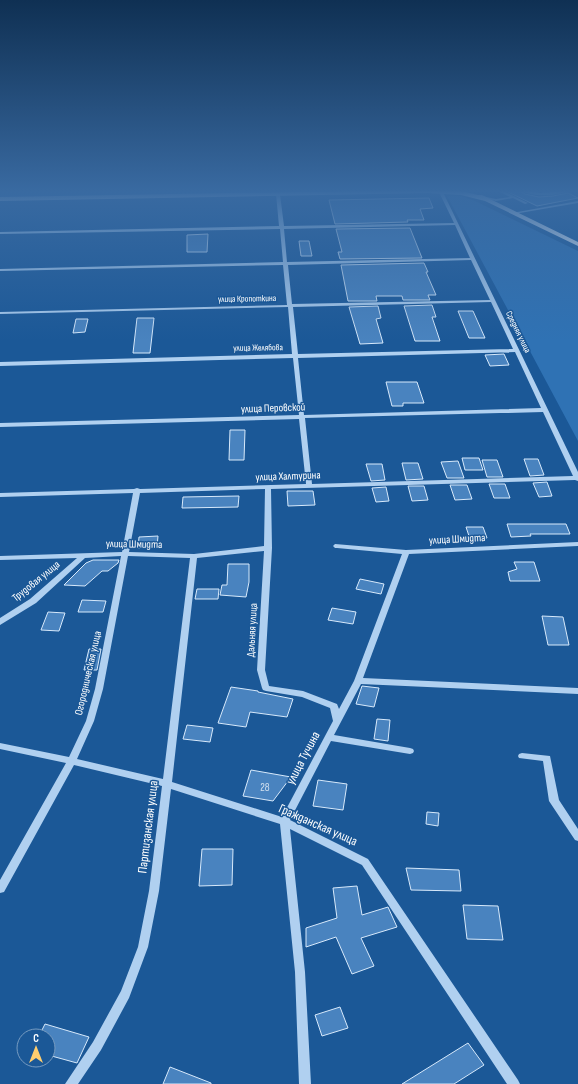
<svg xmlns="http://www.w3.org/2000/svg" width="578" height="1084" font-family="'Sofia Sans Condensed',sans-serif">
<rect width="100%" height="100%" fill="#1b5897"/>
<!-- green -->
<path fill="#2f72b4" d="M0 190H397L0 197Z
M447 196H461L475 201 578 251V441Z"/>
<!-- building -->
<path fill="#4983bf" stroke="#d7e9fb" d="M504 190H519L525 194 539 197 553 196 568 193 578 198 537 206Z
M429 198 433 208 420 209 424 220H407L408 222 335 224 329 200Z
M410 228 422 258 340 259 338 252H342L336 229Z
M208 234 207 252H187V235Z
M299 241H309L312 256H301Z
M424 263 428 272H426L436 295H428L430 300H403L402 296H376L377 301H348L341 265Z
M432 305 436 317H432L440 341H415L404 306Z
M378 306 381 318 376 319 383 343 360 344 349 307Z
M458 311H473L485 338H469Z
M137 318H154L150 353H133Z
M76 319H88L85 332 73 333Z
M504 354 509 365 490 366 485 355Z
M386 382H417L424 403H403V406H392Z
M230 430H245L244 460H229Z
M462 458H479L483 470H465Z
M524 459H538L544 475 530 476Z
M482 460H497L503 477H487Z
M458 461 464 478H447L441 462Z
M402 463H418L423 479 406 480Z
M366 464H382L385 480 371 481Z
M547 482 552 496 539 497 533 483Z
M489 484H505L510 498H494Z
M450 485H467L472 499 455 500Z
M408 486H424L428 500 412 501Z
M386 487 389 501 376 502 372 488Z
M287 491H313L315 505 288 506Z
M239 496 238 507 182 508 183 497Z
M507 524H566L570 534H530L531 536 511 537Z
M466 527H483L487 538 470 539Z
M158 536 157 547 138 548 139 537Z
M93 560H119L118 563 108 571H102L85 586 64 585 86 563Z
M514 562H534L540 581H510L508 572 517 569Z
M228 564H249V582L246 597 220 595 222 585H227Z
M360 579 384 584 381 594 356 589Z
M197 589H219L218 599H195Z
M82 600 106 601 103 612H78Z
M332 608 356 612 353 624 328 620Z
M48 612 65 613 59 631 41 630Z
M542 616 563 617 569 645H548Z
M89 649H101L97 670H84Z
M362 686 379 688 374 707 356 704Z
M231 687 258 691V692L293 699 287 717 250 712 246 727 218 723Z
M377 719 390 720 388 741 374 739Z
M187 725 213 728 210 742 183 739Z
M251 770 291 777 273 801 243 796Z
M318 780 347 784 343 810 313 806Z
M427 812 439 813 438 826 426 824Z
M202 849H233L232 885 199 886Z
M406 868 459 870 461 891 411 890Z
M357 886 362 915 388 907 397 927 361 938 374 966 352 974 336 937 306 947V928L337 918 333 888Z
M463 905 498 906 503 940 467 939Z
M340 1007 348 1028 322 1036 315 1015Z
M45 1024 89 1037 77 1063 48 1055V1036H39Z
M468 1043 484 1065 454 1084H402Z
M170 1067 211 1083V1084H163Z"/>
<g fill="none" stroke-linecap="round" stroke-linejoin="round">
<!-- minor -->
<path fill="#b0d0f0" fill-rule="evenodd" d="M438 190H442L578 472V481L575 480 271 489 272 548 265 670 269 686 303 691 337 704 339 709 354 681 402 554 337 548H335L333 546 335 544 406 550 578 542V546L409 554 363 678 578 688V694L361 684 334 735 410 748 413 749 414 751 413 753 410 754 331 741 290 820 368 859 518 1080 520 1084H507L362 865 290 829 305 972 311 1084H299L295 972 280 824 171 789 159 891 148 947 129 998 101 1050 78 1084H65L93 1042 121 991 138 947 149 891 162 786 74 765 4 892 0 893V880L66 763 0 749V743L69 757 86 721 95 689 121 556 85 558 36 603 0 625V618L30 599 77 558 0 560V556L122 552 133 493 0 497V493L134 489 137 488 140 489 306 484 299 419 0 427V423L299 415 293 358 0 366V362L292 354 288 307 0 314V312L287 305 283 265 0 271V269L283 262 280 229 0 234V232L279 226 276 194 278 193 280 194 284 226 454 223ZM455 225 470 258 287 262 284 229ZM471 260 490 300 292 304 288 265ZM491 302 513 349 298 354 293 307ZM515 352 541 408 304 415 298 358ZM543 412 573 476 312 484 305 418ZM265 489 264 546 194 554 129 552 140 493ZM264 551 257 670 262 688 263 690 266 691 302 697 330 708 333 721 282 817 172 782 197 558ZM128 556 190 558 163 779 77 759 94 721 103 689Z
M496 190H501L528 203 525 204 513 198 496 201 480 197 482 196 496 199 510 197Z
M520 190H525L540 193 572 190C559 196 533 198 520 190Z
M578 201V203L514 214 512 213Z
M522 753 550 756 559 800 578 829V841L575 840 549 801 543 761 519 758 518 756 519 754Z"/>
<!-- major -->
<path fill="#f9fbff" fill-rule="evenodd" d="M409 190 461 191 478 195H482L578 242V246L485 201 461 195 428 193 0 201V197Z"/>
</g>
<!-- sky -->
<linearGradient id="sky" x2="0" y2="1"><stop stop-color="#0f3053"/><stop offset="0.56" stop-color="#396aa1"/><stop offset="1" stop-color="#396aa1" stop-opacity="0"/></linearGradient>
<rect width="578" height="341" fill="url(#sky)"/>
<g text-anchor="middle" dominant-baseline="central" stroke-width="3" stroke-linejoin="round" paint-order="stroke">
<!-- far-street labels -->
<g font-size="9" fill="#fff" stroke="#1b5897">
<text transform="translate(247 299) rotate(-1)">улица Кропоткина</text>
<text transform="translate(518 332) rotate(64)">Средняя улица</text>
<text transform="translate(258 348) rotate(-1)">улица Желябова</text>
</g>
<!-- street labels -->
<g font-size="11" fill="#fff" stroke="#1b5897">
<text transform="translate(273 408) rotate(-2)">улица Перовской</text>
<text transform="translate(288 476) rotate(-2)">улица Халтурина</text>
<text transform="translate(457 539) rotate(-3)">улица Шмидта</text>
<text transform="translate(134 544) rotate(1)">улица Шмидта</text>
<text transform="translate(36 581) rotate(-39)">Трудовая улица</text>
<text transform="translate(252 630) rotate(-87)">Дальняя улица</text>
<text transform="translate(88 673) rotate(-77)">Огородническая улица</text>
</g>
<!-- near-number labels -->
<g font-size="11" fill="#d2e0ef">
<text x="265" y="787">28</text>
</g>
<!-- near-street labels -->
<g font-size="13" fill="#fff" stroke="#1b5897">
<text transform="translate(303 758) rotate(-62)">улица Тучина</text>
<text transform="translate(318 825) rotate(24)">Гражданская улица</text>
<text transform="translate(148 827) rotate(-83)">Партизанская улица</text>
</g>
</g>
<!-- north arrow -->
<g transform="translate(36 1048)"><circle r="19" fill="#1b5897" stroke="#769bc1"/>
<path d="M0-3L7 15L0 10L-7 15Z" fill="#ffce6f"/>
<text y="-6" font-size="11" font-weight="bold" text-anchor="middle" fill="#ffffff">С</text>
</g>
</svg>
